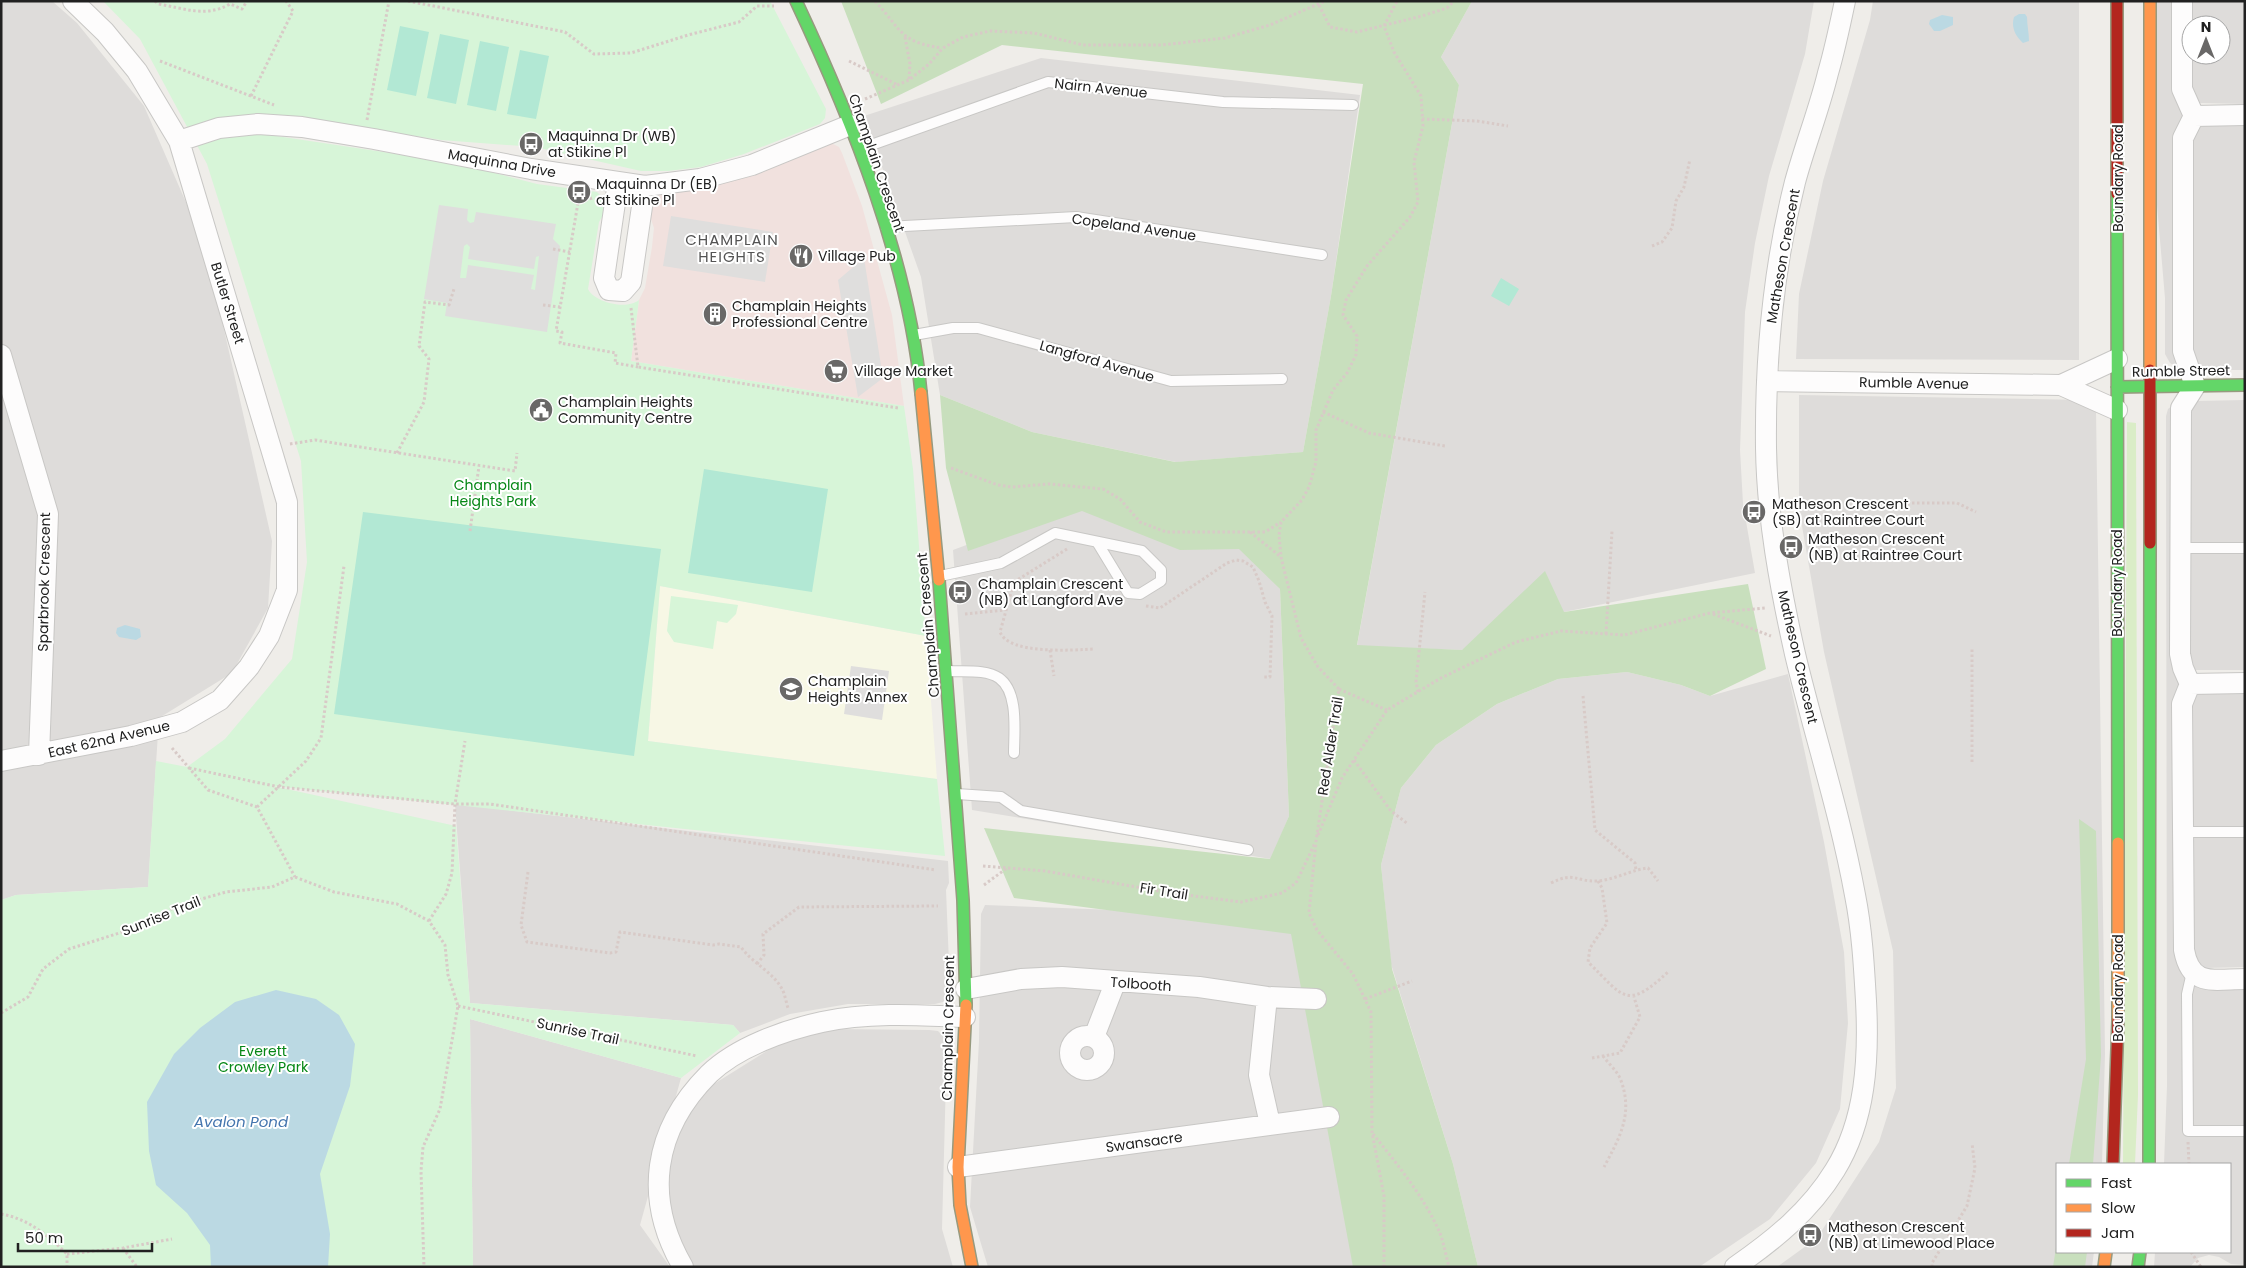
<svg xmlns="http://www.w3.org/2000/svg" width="2246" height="1268" font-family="Poppins,sans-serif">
<rect width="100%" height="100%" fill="#efede9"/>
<!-- residential -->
<path fill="#dedcda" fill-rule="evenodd" d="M1 1H52L77 23 144 106 205 246 272 541 268 608 232 673 159 718 148 887 16 895 1 900Z
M1472 1H1814L1805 54 1769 176 1755 243 1745 312 1740 450 1743 504 1755 573 1564 612 1462 650 1357 646 1459 85 1441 57Z
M1873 1H2079V360L1796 359 1799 294 1823 181 1870 20Z
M2157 1H2174L2183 116 2175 132 2179 369 2170 363 2165 354V298L2157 205Z
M2189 1H2245V104L2200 103 2196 101 2189 90ZM2191 25H2221V55H2191Z
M1041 58 1360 95 1331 296 1303 452 1176 462 1032 432 940 395 921 277 864 116Z
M2204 126H2245V370H2213L2201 367 2189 350V140L2199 127Z
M1799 395 2084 400 2096 409 2105 1054 2102 1164H2057V1252H2094L2092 1267H1777L1817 1238 1879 1142 1896 1088 1893 951 1824 652 1799 509Z
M2245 400V670H2195L2189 666 2188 414 2196 401Z
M2173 405 2180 678 2177 960 2182 975 2198 988 2212 990H2245V1265L2231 1264 2219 1257 2209 1255 2198 1258 2190 1267H2154L2155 1252H2230V1164H2164L2167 1086 2166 416 2168 409Z
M1076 504 1238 540 1280 589 1289 816 1271 859 972 810 953 550Z
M1627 672 1681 685 1710 696 1788 674 1824 842 1844 952 1848 1023 1840 1109 1816 1163 1770 1219 1699 1267H1478L1453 1164 1391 964 1381 865 1401 788 1436 745 1497 704 1558 679Z
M2245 692V967L2204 968 2193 961 2188 704 2195 693Z
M455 804 948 861 949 883 946 890 950 988 948 995 943 1002 935 1004H848L790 1014 740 1033 733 1025 470 1003Z
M985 905 1297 917 1369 1267H988L970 1207 979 1041 981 914Z
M470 1019 681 1078 640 1225 670 1267H473Z
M832 1029 929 1030 938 1031 947 1040 942 1229 953 1267H687L659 1198 685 1102 781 1042Z"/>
<!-- commercial -->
<path fill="#f1e1de" d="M831 143 839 147 842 153 862 206 892 315 904 406 631 361 639 300 645 288 652 247 654 228 651 219V206L656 197 664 192Z"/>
<!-- education -->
<path fill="#f7f7e5" d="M660 586 926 636 937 779 648 741Z"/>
<!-- grass -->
<path fill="#daedc7" d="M2127 422 2136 423 2138 1095 2135 1164H2123Z"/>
<!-- forest -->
<path fill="#c8dfbd" d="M841 1H1472L1441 57 1459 85 1357 645 1462 650 1545 571 1564 612 1748 584 1766 669 1710 696 1681 685 1627 672 1558 679 1497 704 1436 745 1401 788 1381 865 1392 969 1453 1164 1478 1267H1353L1291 934 1014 898 984 828 1270 859 1289 816 1280 589 1239 549 1180 550 1082 511 968 551 946 468 940 395 1032 432 1175 462 1303 452 1331 296 1363 84 1002 45 881 104Z
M2079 819 2096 831 2101 1056 2093 1164H2069L2086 1059Z
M2057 1241V1252H2087L2085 1267H2053Z"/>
<!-- park -->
<path fill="#d7f5d8" d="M103 1H770L826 109 825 118 820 124 744 154 701 167 668 171H641L535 147 441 140 288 116 265 114 263 134 457 163 537 184 597 192 606 201 605 212 599 222 588 289C595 303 627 310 639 300L631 361 904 406 913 469 926 636 660 586 648 741 937 779 945 856 273 786 456 826 470 1003 733 1025 740 1033 681 1078 470 1019 473 1267H1V900L16 895 148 887 156 761 187 767 225 739 292 659 307 562 301 461 207 164 140 39Z
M671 596 738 605 736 614 727 623 717 621 713 649 674 642 667 631Z"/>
<!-- pitch -->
<path fill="#b2e8d4" d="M400 26 429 32 416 96 387 90Z
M440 34 469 40 456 104 427 98Z
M480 41 509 47 496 111 467 105Z
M520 50 549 56 536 119 507 114Z
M1501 278 1519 289 1509 306 1491 296Z
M704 469 828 489 812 592 688 573Z
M363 512 661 549 634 756 334 714Z"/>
<!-- parking -->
<path fill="#dfdedd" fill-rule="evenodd" d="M439 205 468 209 467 220 470 223 474 222 476 212 556 224 553 239 560 246 547 332 445 316 447 303 424 299ZM467 244 470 247 468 259 534 269 536 257 539 256 535 290 531 289 534 275 468 265 466 278H460L464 246Z
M671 216 773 232 765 282 663 266Z
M864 258 883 378 858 397 838 280Z
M851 666 889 671 882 720 844 714Z"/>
<!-- water -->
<path fill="#bbd9e3" d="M2019 14H2025L2027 17C2027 25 2029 33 2029 41L2023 43C2015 36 2011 27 2014 17Z
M1942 15 1953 17V25L1940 31H1934L1929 24 1930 20Z
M125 625 140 629 141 637 136 640 119 637 116 633 117 628Z
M276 990 316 999 339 1015 355 1044 350 1086 320 1174 330 1234 328 1267H211L210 1245 187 1213 156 1185 149 1151 147 1102 174 1054 200 1028 235 1002Z"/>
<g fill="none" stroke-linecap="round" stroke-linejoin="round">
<!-- lane casing -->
<g stroke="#c8c7c5" stroke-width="12">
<path id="lane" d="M860 149 1048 82 1223 102 1353 105
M886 227 1076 217 1322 255
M914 335 953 328H978L1171 381 1282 379
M2180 548H2245
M940 576 1001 563 1055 533 1142 551 1161 570V581L1140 594 1128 593 1097 542
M949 671C964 672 986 669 999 678 1019 692 1014 732 1014 753
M957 794 1001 797 1021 811 1248 850
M2184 832H2245
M2192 972 2187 994 2188 1131H2245"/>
</g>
<!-- street casing -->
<g stroke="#c8c7c5" stroke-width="22">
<path id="street" d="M2182 1V89L2194 116 2183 138V351L2195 386 2181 408 2180 654 2183 668 2190 684 2182 704 2184 950C2191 988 2214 979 2245 979
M2194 116 2245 115
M179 141 219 128 258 124 302 127 374 139 531 169 645 186 700 179 752 165 850 125
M618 182 604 278 609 290 623 291 631 282 645 186
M1 355 48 514 39 755
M1767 381 2061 385 2117 410
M2061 385 2117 359
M2190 684 2245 683
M1 761 131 736 182 722 220 700 249 667 269 636 287 590V502L179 141 137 71 105 32 73 1
M966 989 1021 979 1062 977 1199 987 1267 997 1316 999
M1267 997 1259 1075 1270 1124
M1070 1053a17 17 0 1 1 34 0a17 17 0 1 1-34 0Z
M1094 1037 1115 983
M958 1167 1329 1117
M683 1267C643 1198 653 1130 709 1074 737 1047 785 1030 822 1022 868 1012 919 1015 965 1017
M1735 1267C1774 1240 1810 1211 1835 1170 1866 1120 1869 1058 1866 1001 1864 966 1862 930 1855 895 1840 813 1814 734 1795 654 1780 587 1767 517 1766 448 1765 359 1773 269 1795 182 1805 145 1819 110 1828 73 1835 49 1840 25 1845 1"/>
</g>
<!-- fast casing -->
<g stroke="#979a7f" stroke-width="14">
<path id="fast" d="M796 1C852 120 909 262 921 393
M2117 194 2118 843
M2117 387 2245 385
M939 580 963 900 966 1005
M2149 1164 2150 543
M2138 1267 2140 1252"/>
</g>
<!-- slow casing -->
<g stroke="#979a7f" stroke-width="14">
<path id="slow" d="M2150 370V1
M921 393 939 580
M2118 843V1020
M966 1005 958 1167 960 1205 972 1267
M2104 1267 2106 1252"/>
</g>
<!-- jam casing -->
<g stroke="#979a7f" stroke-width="14">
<path id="jam" d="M2117 1V194
M2150 543V370
M2113 1164 2118 1020"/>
</g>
<!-- path -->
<path stroke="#d8cac7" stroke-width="3" stroke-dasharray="2.5 2.5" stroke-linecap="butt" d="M155 1 158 4C184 8 205 18 230 4L242 9 247 1
M408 1 565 32 594 54 631 53 688 35 739 22 757 6H774
M875 1C902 30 899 42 942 48
M1319 5 1330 27 1357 32 1422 16 1447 8 1454 1
M905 37 910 64 909 79
M160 61 274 105
M849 61 898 85
M251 96 293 11 286 1
M865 99 909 80 929 64 943 48 963 37 990 31 1034 33 1083 45H1162L1225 38 1270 25 1325 1
M1422 119 1477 121 1508 126
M367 120 389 1
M592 198 578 203 556 331 562 332 560 343 616 353 615 363 638 367
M1652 246 1662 242 1672 228 1676 201 1684 187 1690 159
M553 249 570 252
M543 305 560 307
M631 308 638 367 898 408
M1323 412 1369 433 1445 446
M290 444 315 440 515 471 517 453
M397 453 424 402 429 359 419 346 425 302 449 305 454 289
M951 468 998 485 1012 487 1049 484 1103 489 1120 499 1140 522 1166 532H1265L1281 522
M1852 503H1957L1976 512
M470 531 479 466
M1250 532 1281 557
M1067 549 1014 582 1000 632C1009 655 1073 650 1094 649
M1146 606 1160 608 1227 563 1236 560 1243 561 1253 567 1259 581 1265 602 1272 616 1270 677H1263
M965 614 1005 610
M1713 614 1771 636
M1606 634 1612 531
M1050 650 1054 676
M1339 689 1387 710
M1418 692 1416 682 1425 592
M1583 696 1595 830 1635 863 1636 870
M172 748 208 790 257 807 295 877
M1354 760 1391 811 1408 824
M1972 762V648
M189 768 279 787 455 804H490L936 870
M257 807 306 761 321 738 344 566
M1318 835 1342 778 1387 710 1441 678 1516 642 1561 631 1624 635 1710 613 1765 608
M983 866 1045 871 1171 893 1241 902 1282 893 1296 883 1315 843
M528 872 521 925 527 942 610 953 616 952 620 932 713 945 719 944 741 947C752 963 773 972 782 989 785 994 786 1002 788 1008
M1598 881 1602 888 1607 923 1590 948 1588 962C1624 997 1626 1011 1668 972
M1551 883C1575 871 1576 882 1597 881 1614 880 1631 870 1648 868L1658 881
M984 885 1007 868
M429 921 446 894 452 873 455 804 465 741
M757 964 764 955 763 934 799 907 938 906
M1365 999 1412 981
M458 1006 697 1056
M1 1013 28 997 43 969 69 949 132 929 177 906 226 892 272 887 295 877 334 892 397 904 429 921 445 945 448 975 458 1006 440 1109 423 1147 421 1171 424 1267
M1603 1056C1608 1063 1616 1070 1620 1078 1634 1113 1620 1137 1604 1167
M1592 1058 1620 1053 1640 1017 1634 997
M1373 1134C1398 1165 1424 1197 1440 1233 1444 1244 1446 1256 1449 1267
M2188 1142 2189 1164
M1 1214C29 1219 47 1235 67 1254V1267
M123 1248 137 1267
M2191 1252 2201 1267
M67 1254 123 1248 172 1239
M1384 1267V1196L1372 1132 1371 1012 1353 974 1317 930 1309 913 1316 841 1339 689 1318 667 1301 638 1281 557 1279 535 1281 522 1302 500 1309 487 1316 462V430L1333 390 1347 373 1356 355 1357 336 1343 315 1346 300 1367 266 1410 217 1418 202 1414 162 1423 126 1421 96 1394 52 1384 26 1397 1
M1932 1267V1263L1967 1206 1975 1168 1972 1143"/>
<!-- lane -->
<use href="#lane" stroke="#fdfcfc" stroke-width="10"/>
<!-- street -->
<use href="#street" stroke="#fdfcfc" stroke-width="20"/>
<!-- fast -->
<use href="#fast" stroke="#63d668" stroke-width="11"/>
<!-- slow -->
<use href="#slow" stroke="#ff974d" stroke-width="11"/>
<!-- jam -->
<use href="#jam" stroke="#b3261e" stroke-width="11"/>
</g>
<!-- icons -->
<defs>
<g id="bus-disc" transform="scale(1.25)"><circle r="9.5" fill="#696867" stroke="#fff"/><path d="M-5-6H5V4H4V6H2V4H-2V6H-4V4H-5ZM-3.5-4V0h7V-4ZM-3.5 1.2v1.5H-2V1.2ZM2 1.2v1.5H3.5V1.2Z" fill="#fff"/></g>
<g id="restaurant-disc" transform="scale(1.25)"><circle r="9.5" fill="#696867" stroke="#fff"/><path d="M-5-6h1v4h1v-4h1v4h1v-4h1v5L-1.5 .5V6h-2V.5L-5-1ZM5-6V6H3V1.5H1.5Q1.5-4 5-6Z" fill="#fff"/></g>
<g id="building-disc" transform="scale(1.25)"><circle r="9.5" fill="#696867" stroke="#fff"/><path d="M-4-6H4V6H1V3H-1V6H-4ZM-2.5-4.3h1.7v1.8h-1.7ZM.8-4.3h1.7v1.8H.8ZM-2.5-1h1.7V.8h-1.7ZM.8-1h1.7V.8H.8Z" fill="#fff"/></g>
<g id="supermarket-disc" transform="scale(1.25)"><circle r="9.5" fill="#696867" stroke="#fff"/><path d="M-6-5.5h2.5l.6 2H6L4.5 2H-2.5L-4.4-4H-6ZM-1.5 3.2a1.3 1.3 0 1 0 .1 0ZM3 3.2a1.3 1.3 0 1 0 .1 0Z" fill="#fff"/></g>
<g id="civic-disc" transform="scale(1.25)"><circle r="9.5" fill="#696867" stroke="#fff"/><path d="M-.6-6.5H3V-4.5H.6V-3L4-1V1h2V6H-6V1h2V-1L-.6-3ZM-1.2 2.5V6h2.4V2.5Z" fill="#fff"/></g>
<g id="school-disc" transform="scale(1.25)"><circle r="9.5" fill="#696867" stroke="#fff"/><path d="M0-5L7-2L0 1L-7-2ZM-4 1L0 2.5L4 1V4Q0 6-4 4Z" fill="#fff"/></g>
</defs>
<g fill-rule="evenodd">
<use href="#bus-disc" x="531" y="144"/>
<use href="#bus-disc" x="579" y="192"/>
<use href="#restaurant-disc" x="801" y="256"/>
<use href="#building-disc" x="715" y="314"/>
<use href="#supermarket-disc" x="836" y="371"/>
<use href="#civic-disc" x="541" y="410"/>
<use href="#bus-disc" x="1754" y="512"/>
<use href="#bus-disc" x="1791" y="547"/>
<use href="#bus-disc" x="960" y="592"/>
<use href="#school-disc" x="791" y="689"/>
<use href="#bus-disc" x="1810" y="1235"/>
</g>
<g text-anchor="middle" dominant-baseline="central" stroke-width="4" stroke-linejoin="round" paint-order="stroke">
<!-- street labels -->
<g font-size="14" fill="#212121" stroke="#fff">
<text transform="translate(1101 88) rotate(6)">Nairn Avenue</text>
<text transform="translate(502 163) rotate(10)">Maquinna Drive</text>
<text transform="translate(877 163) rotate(71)">Champlain Crescent</text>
<text transform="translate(2118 178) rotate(-90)">Boundary Road</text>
<text transform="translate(1134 227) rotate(8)">Copeland Avenue</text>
<text transform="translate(1783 256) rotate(-80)">Matheson Crescent</text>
<text transform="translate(228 303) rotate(73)">Butler Street</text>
<text transform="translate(1097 361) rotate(16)">Langford Avenue</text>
<text transform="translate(2181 371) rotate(-1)">Rumble Street</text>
<text transform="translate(1914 383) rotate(1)">Rumble Avenue</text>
<text transform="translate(44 582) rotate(-89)">Sparbrook Crescent</text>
<text transform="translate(2117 583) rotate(-90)">Boundary Road</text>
<text transform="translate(928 625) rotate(-95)">Champlain Crescent</text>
<text transform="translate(1798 657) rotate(77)">Matheson Crescent</text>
<text transform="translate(109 739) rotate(-13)">East 62nd Avenue</text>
<text transform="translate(1330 746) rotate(-81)">Red Alder Trail</text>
<text transform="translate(1164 891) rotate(9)">Fir Trail</text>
<text transform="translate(161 916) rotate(-22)">Sunrise Trail</text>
<text transform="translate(1141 984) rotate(4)">Tolbooth</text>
<text transform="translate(2118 988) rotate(-90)">Boundary Road</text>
<text transform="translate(948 1028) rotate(-89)">Champlain Crescent</text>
<text transform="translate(578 1031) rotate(12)">Sunrise Trail</text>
<text transform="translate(1144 1142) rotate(-8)">Swansacre</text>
</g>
<!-- poi labels -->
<g font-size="14" fill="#212121" stroke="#fff" text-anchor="start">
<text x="548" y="136">Maquinna Dr (WB)<tspan x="548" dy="16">at Stikine Pl</tspan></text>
<text x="596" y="184">Maquinna Dr (EB)<tspan x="596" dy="16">at Stikine Pl</tspan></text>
<text x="818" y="256">Village Pub</text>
<text x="732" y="306">Champlain Heights<tspan x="732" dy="16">Professional Centre</tspan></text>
<text x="854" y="371">Village Market</text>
<text x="558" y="402">Champlain Heights<tspan x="558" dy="16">Community Centre</tspan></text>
<text x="1772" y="504">Matheson Crescent<tspan x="1772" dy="16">(SB) at Raintree Court</tspan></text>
<text x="1808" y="539">Matheson Crescent<tspan x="1808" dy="16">(NB) at Raintree Court</tspan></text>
<text x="978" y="584">Champlain Crescent<tspan x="978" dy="16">(NB) at Langford Ave</tspan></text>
<text x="808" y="681">Champlain<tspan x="808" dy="16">Heights Annex</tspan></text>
<text x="1828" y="1227">Matheson Crescent<tspan x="1828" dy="16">(NB) at Limewood Place</tspan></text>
</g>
<!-- park labels -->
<g font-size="14" fill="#068716" stroke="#fff">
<text x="493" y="485">Champlain<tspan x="493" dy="16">Heights Park</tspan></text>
<text x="263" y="1051">Everett<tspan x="263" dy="16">Crowley Park</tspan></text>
</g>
<!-- neighbourhood labels -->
<g font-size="15" letter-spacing="1" fill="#545454" stroke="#fff">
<text x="732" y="239">CHAMPLAIN<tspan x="732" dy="17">HEIGHTS</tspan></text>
</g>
<!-- water labels -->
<g font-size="15" font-style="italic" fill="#4475ae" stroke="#fff">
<text x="241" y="1121">Avalon Pond</text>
</g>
</g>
<!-- border -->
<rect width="2246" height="1268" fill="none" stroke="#212121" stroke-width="5"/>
<!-- legend -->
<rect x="2056" y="1163" width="175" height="90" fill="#ffffff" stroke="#a6a6a6"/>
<rect x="2066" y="1179" width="25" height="8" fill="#63d668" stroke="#a6a6a6"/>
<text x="2101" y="1188" font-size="15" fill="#212121">Fast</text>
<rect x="2066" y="1204" width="25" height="8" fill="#ff974d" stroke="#a6a6a6"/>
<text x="2101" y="1213" font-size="15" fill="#212121">Slow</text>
<rect x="2066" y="1229" width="25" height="8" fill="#b3261e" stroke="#a6a6a6"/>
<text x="2101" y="1238" font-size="15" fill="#212121">Jam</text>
<!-- north arrow -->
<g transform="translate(2206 40)"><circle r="24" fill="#ffffff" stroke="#a6a6a6"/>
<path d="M0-4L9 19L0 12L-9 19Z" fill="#696867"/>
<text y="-8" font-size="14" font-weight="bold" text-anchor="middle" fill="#212121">N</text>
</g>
<!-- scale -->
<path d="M18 1243v8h134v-8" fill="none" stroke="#212121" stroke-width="2.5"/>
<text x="25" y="1243" font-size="15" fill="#212121" stroke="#ffffff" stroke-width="4" paint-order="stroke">50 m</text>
</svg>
